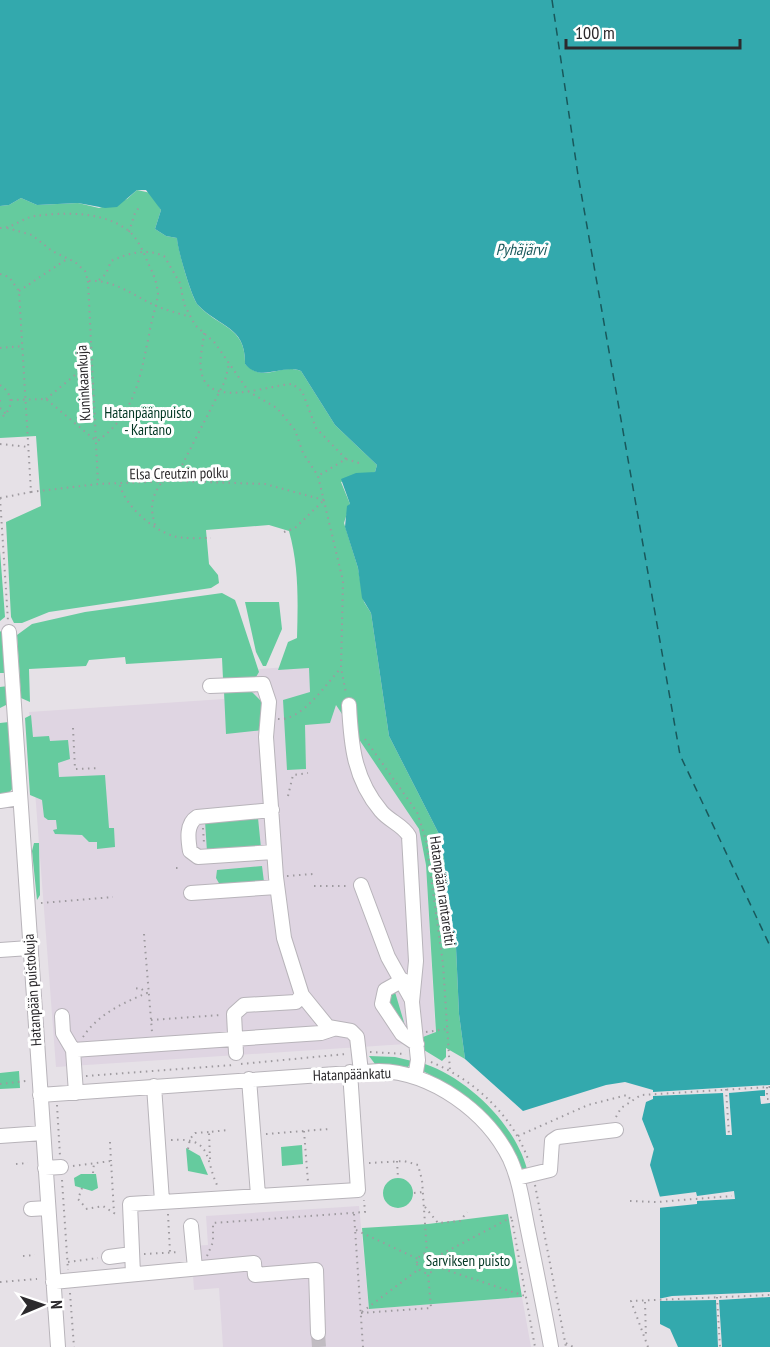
<svg xmlns="http://www.w3.org/2000/svg" width="770" height="1347" font-family="'PT Sans Narrow',sans-serif">
<rect width="100%" height="100%" fill="#e6e1e7"/>
<!-- built -->
<path fill="#dfd5e2" d="M326 664 330 695 419 829 426 865 436 1042 56 1067 29 712 224 699 223 672Z
M359 1206 369 1309 522 1297 531 1347H223L219 1288 194 1290 191 1246 208 1245 206 1216Z"/>
<!-- green -->
<path fill="#65cb9e" d="M137 190 151 193 161 210 155 229 166 236 177 238C178 250 191 297 198 305 219 328 246 326 245 364 266 384 278 363 301 371L335 425 377 465 375 472 341 482 350 504 344 523 358 568 364 602 371 613 389 736 439 834 444 858 446 878 443 906 456 947 459 1014 465 1059 446 1048V1057L442 1061 424 1050 423 1037 436 1032 426 865 419 829 336 705 330 723 305 725 306 769 287 770 283 700 310 692 309 668 278 670 288 642 297 638C298 602 299 566 289 531L269 525 206 530 209 564 218 575 219 583 211 588 49 612 22 623H14L11 617 6 522 41 506 36 436 0 438V206L9 205 21 198 37 205 78 203 99 208 127 199Z
M0 551 5 617 0 621Z
M222 593 235 600 238 608 259 672 256 677 223 679 222 658 126 664 125 657 89 660 86 666 29 669 30 702 21 698 17 635 32 624 85 612Z
M245 602H279L282 629 266 666H263L256 652Z
M0 631 5 635 8 673H0Z
M8 686V704L0 708V687Z
M237 690 252 692 262 702 264 730 226 734 224 691Z
M31 715 33 737 49 736 50 741 68 740 70 759 58 763 59 777 105 775 109 828H114L115 847 97 849V842H89L82 835 55 834 53 830 57 829 56 820H48L44 817 42 800 30 795 25 718Z
M9 722 13 788 7 795 0 796V723Z
M258 818 261 848 207 852 205 821Z
M34 843H39L40 895 37 900 32 851Z
M262 866 264 882 220 885 216 878 217 870Z
M395 992 406 1029 388 1007 390 993Z
M369 1056 395 1057 412 1061 408 1067 375 1064Z
M425 1064C469 1079 515 1125 527 1169L523 1172C505 1124 467 1094 423 1071Z
M19 1071 20 1088 0 1089V1073Z
M302 1145 303 1164 282 1166 281 1147Z
M186 1148 200 1156 208 1175 188 1171Z
M81 1174H96L98 1188 92 1191 75 1186 74 1178Z
M383 1193a15 15 0 1 1 30 0a15 15 0 1 1-30 0Z
M508 1214 522 1297 369 1309 362 1228 428 1224Z"/>
<!-- water -->
<path fill="#33a9ad" d="M0 0H770V1347H678L670 1329 660 1324V1197L650 1165 654 1149 642 1119 646 1102 653 1099V1090L625 1082 606 1085 523 1111 465 1059 459 1014 456 947 443 905 446 878 444 858 439 834 389 736 371 613 362 598 358 568 345 527 347 506 350 504 341 479 356 473 375 472 377 465 335 425 301 371C281 364 261 383 245 364 246 326 220 328 198 305 192 299 177 248 177 238L166 236 155 229 161 210 146 190H137L117 207 105 208 78 203 37 205 21 198 9 205 0 206Z"/>
<!-- pier -->
<path fill="#e6e1e7" d="M770 1085V1103L761 1104 760 1096H765V1090L729 1093 732 1135H726L723 1093 653 1096V1092Z
M734 1191 735 1199 697 1201V1204L658 1208 657 1200V1197L696 1192 697 1196Z
M770 1292V1297L719 1300 722 1347H718L716 1300 659 1301 658 1299 672 1296Z"/>
<g fill="none" stroke-linecap="round" stroke-linejoin="round">
<!-- ferry -->
<path stroke="#19585b" stroke-width="1.5" stroke-dasharray="8 6" stroke-linecap="butt" d="M552 0 578 175 680 755 770 946"/>
<!-- minor-tunnel -->
<path stroke="#c1bcc2" stroke-width="14" stroke-dasharray="14 7" stroke-linecap="butt" d="M318 1333 319 1347"/>
<!-- minor casing -->
<g stroke="#b8b4ba" stroke-width="16">
<path id="minor" d="M9 632 58 1347
M210 686 263 684 269 702 266 737 276 877 284 938 302 995 328 1027 351 1031 357 1037 361 1072
M349 705C351 745 354 779 381 811 389 821 403 825 409 836L416 961 412 1002 418 1060 415 1077
M0 801 19 798
M272 810 197 817C186 824 188 839 190 851L198 857 274 852
M361 885 388 957 412 1000
M191 893 277 887
M0 950 29 948
M403 980 385 990 382 1004 402 1034 417 1044
M62 1016 63 1033 73 1050
M236 1053 234 1014 244 1005 296 1002 302 995
M249 1079 258 1195
M154 1086 162 1201
M76 1093 73 1050 321 1033 333 1029
M40 1095 379 1071C432 1072 487 1112 510 1159 520 1181 523 1206 528 1230 536 1269 544 1308 551 1347
M0 1136 43 1133
M45 1168 61 1167
M517 1178 550 1170 552 1141 558 1137 616 1130
M31 1209 48 1208
M191 1226 195 1268
M109 1257 132 1254
M133 1274 130 1204 358 1190 350 1072
M53 1282 254 1263 255 1275 316 1270 318 1333"/>
</g>
<!-- path -->
<path stroke="#9e9a9f" stroke-width="2" stroke-dasharray="1.5 4.5" stroke-linecap="butt" d="M0 228C13 228 22 218 35 216 65 212 103 211 129 231 138 239 144 253 148 263 153 273 157 282 158 294 156 308 151 321 149 335 140 378 135 415 96 442
M7 228 32 235 52 251 75 262 85 271 88 281C113 279 133 295 154 305 165 310 178 313 190 317
M129 232 135 213 140 206
M0 274 9 277 19 291 31 492 0 498
M99 280 106 274 111 261C129 253 145 248 164 256L180 283 184 304 195 325 215 343 249 392 277 408 295 430 303 453 318 476 343 581 341 668 346 693
M88 281 98 484
M19 291 67 259
M204 333C203 346 198 363 202 375 211 408 269 385 292 384L302 391 316 428 346 459 318 476
M0 348 23 346
M0 385C14 394 14 410 0 418
M46 399 92 361
M0 400V405
M11 400 46 399 95 440
M0 408 6 414
M0 444 29 447
M346 459 362 464
M174 481 225 381 229 364
M120 485C125 506 152 529 173 536 184 539 199 538 211 538
M31 492 98 484 174 481 265 484 324 500
M0 498 8 621
M155 525C150 508 151 498 161 483
M284 532 295 528 324 500
M278 719C302 721 326 684 341 668
M73 728 75 769 99 768
M365 739 417 812 426 840 443 964 450 1071
M288 796 293 775 308 773
M203 828 204 843
M176 868H181
M287 876 313 874
M314 886H349
M41 903 113 897
M144 934 152 1032
M151 1020 221 1015
M426 1032 447 1029
M83 1037C98 1014 123 1003 147 993L140 988 132 989
M370 1052 406 1054
M431 1062C475 1080 514 1117 529 1162
M241 1064 346 1054
M86 1076 233 1065
M0 1084 26 1081
M767 1087V1099H770
M726 1089 729 1135
M57 1105 60 1156
M616 1117 621 1108 641 1095 770 1087
M304 1131 308 1182
M266 1134 329 1129
M518 1136 588 1105 627 1095 631 1100
M171 1140C214 1137 204 1159 218 1187
M110 1142 111 1161
M188 1149 190 1139 195 1133 209 1132
M210 1159 209 1132 229 1130
M397 1161 398 1178
M369 1163 404 1161 418 1165 422 1180 427 1253
M16 1164 28 1163
M73 1166 111 1161 114 1213 117 1215
M93 1173 94 1163
M62 1180 68 1270
M535 1185 566 1347
M82 1188 78 1199 87 1209 103 1206 114 1213
M414 1193 423 1192
M630 1201 657 1202 732 1196
M425 1207 438 1223 460 1221 467 1212
M168 1214 170 1252
M354 1214 363 1347
M512 1220 535 1347
M356 1230 418 1259
M417 1263a10 10 0 1 1 20 0a10 10 0 1 1-20 0Z
M144 1254 180 1252
M23 1256 35 1255
M207 1256 213 1242V1223L365 1212 364 1200
M436 1257 512 1217
M68 1262 98 1258
M437 1267 525 1296
M0 1282 37 1279
M70 1293 74 1347
M717 1297 720 1347
M645 1302 646 1338
M362 1312 419 1269
M361 1313 431 1308 428 1273
M566 1343 573 1347
M648 1347 631 1301 770 1295"/>
<!-- minor -->
<use href="#minor" stroke="#fff" stroke-width="14"/>
</g>
<g text-anchor="middle" dominant-baseline="central" stroke-width="6" stroke-linejoin="round" paint-order="stroke">
<!-- street labels -->
<g font-size="15" fill="#2c2a2d" stroke="#fff">
<text transform="translate(83 383) rotate(-93)">Kuninkaankuja</text>
<text transform="translate(179 473) rotate(-1)">Elsa Creutzin polku</text>
<text transform="translate(443 891) rotate(82)">Hatanpään rantareitti</text>
<text transform="translate(32 990) rotate(-94)">Hatanpään puistokuja</text>
<text transform="translate(352 1074) rotate(-2)">Hatanpäänkatu</text>
</g>
<!-- park labels -->
<g font-size="15" fill="#023623" stroke="#fff">
<text x="148" y="412">Hatanpäänpuisto<tspan x="148" dy="17">- Kartano</tspan></text>
<text x="468" y="1260">Sarviksen puisto</text>
</g>
<!-- water labels -->
<g font-size="16" font-style="italic" fill="#19585b" stroke="#fff">
<text x="521" y="249">Pyhäjärvi</text>
</g>
</g>
<!-- north arrow -->
<g transform="translate(42 1305) rotate(88)" stroke="#ffffff" stroke-width="4.5" paint-order="stroke">
<path d="M0-4.5L10 22L0 15L-10 22Z" fill="#2c2a2d"/>
<text y="-9" font-size="16" font-weight="bold" text-anchor="middle" fill="#2c2a2d">N</text>
</g>
<!-- scale -->
<path d="M566 39v9h174v-9" fill="none" stroke="#2c2a2d" stroke-width="3"/>
<text x="575" y="39" font-size="18" fill="#2c2a2d" stroke="#ffffff" stroke-width="4.5" paint-order="stroke">100 m</text>
</svg>
